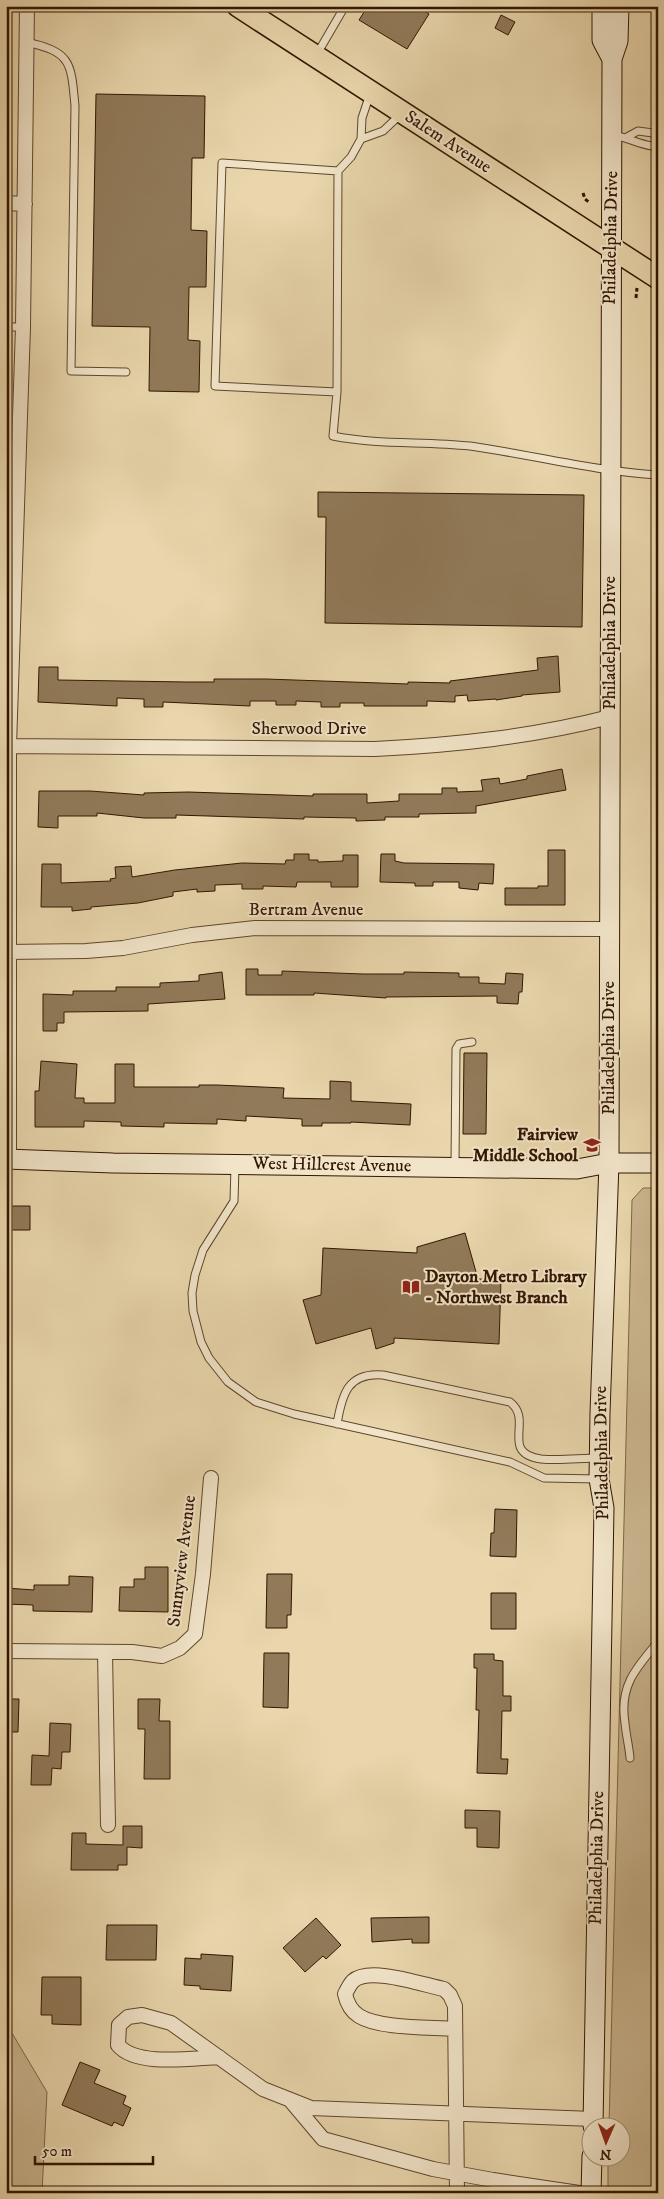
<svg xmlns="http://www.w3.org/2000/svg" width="664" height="2199" font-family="'IM FELL DW Pica',serif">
<rect width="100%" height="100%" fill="#e9d6ac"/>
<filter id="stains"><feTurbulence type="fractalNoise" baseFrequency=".004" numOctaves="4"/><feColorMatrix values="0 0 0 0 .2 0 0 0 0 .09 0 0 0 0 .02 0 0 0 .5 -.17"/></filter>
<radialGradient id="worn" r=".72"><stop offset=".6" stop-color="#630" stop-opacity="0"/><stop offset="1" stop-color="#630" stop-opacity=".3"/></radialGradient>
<!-- green -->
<path fill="#cab58f" stroke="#7e6648" d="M643 1188H658V2193H608V2157L622 2156V2126H609L632 1200Z
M6 2023 47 2092 42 2193H6Z"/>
<!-- building -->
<path fill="#917a59" stroke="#311600" d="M368 6H416L429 14 407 49 359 20Z
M501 15 515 22 508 35 495 28Z
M96 94 205 96 204 158H192L191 230 207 231 206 287H189L188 340 200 341 199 392 149 391 150 327 92 326Z
M318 492 584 495 582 627 325 623 326 517H318Z
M558 656 560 692 522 695V696L496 700V699L468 701 467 695 455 696V702L427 701V706H364V703H340V707H321V702L296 701V705H276V701H250V706L163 702V707H144V699L117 698V706L38 702 39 667H58V680L187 682H214V679H266L408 684V682L450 683V681L538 670 537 658Z
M562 769 566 790 476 806V813L419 814V817H385V820L356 821V818L304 817V819L176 815V818H144L97 813V816H58V828L38 827 39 791H90L144 795V793L188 792 313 796V794H367V803L399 801V794H442V788H457V792L483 791 481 780 499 778 500 784 527 779V776Z
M548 850H565V905H505V888H538V886H548Z
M294 854H309V860H318V862L343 861V855H358V887H331V882H297L296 887 263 886V889H242V884L215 885V891L197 892V889L173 892V896L138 903 91 907V909L72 911V907H41L42 864H61V883L111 881 110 879 116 878 115 867 131 866 132 877 175 870 242 863 285 864 286 860H294Z
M381 854H395V861L404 863 494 864 493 884 479 883 478 890 459 888V882H433V886H415V883L380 882Z
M246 969H258V975H282V971L363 974H404V972L459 973V977H479V983L505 984 506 973 523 974 522 992H519L518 1004 497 1003V996L386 997V998L314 993V995H246Z
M222 972 225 999 148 1004V1011L64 1012V1023H57V1031H43V994L73 995V991H116V987H160V983L199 981V975Z
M464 1053H487L486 1134H463Z
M41 1061 77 1064 75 1098H84V1103H115V1064H134V1087H199V1085H217L284 1088 283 1098 330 1099V1081L351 1082V1101L411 1104 410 1125 351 1122V1123H322V1126H302V1119L246 1116V1121L217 1119V1124L164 1123V1127L121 1126V1122L84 1121V1127H35V1091H39Z
M8 1206H30V1230H8Z
M465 1233 478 1279 501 1280 499 1344 394 1338V1343L376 1349 371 1328 316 1344 303 1300 321 1295 323 1248 417 1253V1247Z
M495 1509 517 1510 516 1557 490 1556 491 1533H494Z
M145 1567H168V1612L119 1611 120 1587H134V1579H145Z
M267 1574H292L291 1615H287V1628H266Z
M69 1576 93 1577 92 1612 33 1611V1605L6 1604V1588L34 1590V1585H69Z
M491 1593H516V1629H491Z
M264 1653H289L288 1708 263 1707Z
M474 1654H494V1660L503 1661V1696H511V1711H502L501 1759H508L507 1774 477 1773 479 1710H476L477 1668H474Z
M6 1699H19L18 1732H6Z
M138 1699H160L159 1721H170V1779H144L145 1729H138Z
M50 1723 71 1724 70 1752H62L61 1769 52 1768 51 1785H31L32 1755 49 1756Z
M465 1810 500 1811 499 1848 477 1847V1828H465Z
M123 1826H142V1848L127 1847V1865H118V1870H71L72 1833H86V1844L123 1845Z
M429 1917V1943H412V1939L372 1942 371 1918Z
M316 1918 341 1945 326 1959 323 1956 305 1972 283 1948Z
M107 1925H157L156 1960H106Z
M201 1954 233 1956 231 1991 200 1989V1986L184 1985 185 1958 201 1959Z
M42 1977H81V2025L52 2024V2015H41Z
M80 2062 100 2070 94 2083 126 2096 123 2104 131 2108 123 2126 114 2122 112 2126 62 2105Z"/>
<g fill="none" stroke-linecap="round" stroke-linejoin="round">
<!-- lane casing -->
<g stroke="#5f462b" stroke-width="9">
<path id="lane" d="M26 42C72 52 71 63 75 106L71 371 126 372
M317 54 345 6
M370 94 362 118 361 139 383 131 401 114
M613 135C627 137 637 144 652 146L658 142
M627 137 638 131 653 133 658 139
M338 171 351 157 361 139
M6 327H23
M337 392 215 386 222 163 338 171 337 392 333 436C378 445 424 441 470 446 533 455 594 471 658 475
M235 1166 234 1201 203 1250 195 1275 192 1293 193 1311 201 1342 209 1358 228 1382 256 1402 294 1414 510 1462 544 1478 599 1479
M455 1166 456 1049 459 1044 472 1042
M337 1424C342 1394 348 1372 383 1375L510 1402C534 1420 499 1453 541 1459 560 1461 580 1458 599 1458
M630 1758C629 1746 626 1735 625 1723 619 1686 636 1668 658 1642"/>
</g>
<!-- street casing -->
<g stroke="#5f462b" stroke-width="16">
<path id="street" d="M6 203 25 204
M6 746 375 749C455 745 532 737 610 717
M6 952 86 951 123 948 192 935 255 928 609 929
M9 1159V746L23 327 27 6
M6 1651 132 1652 162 1656 180 1648 195 1634 203 1574 211 1478
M105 1652 108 1825
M455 2029C431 2027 380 2029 359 2016 351 2011 347 2003 345 1994 347 1990 350 1984 353 1981 370 1966 423 1985 444 1989L450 1995 455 2006 457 2193
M219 2057C192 2058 136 2067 118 2045L119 2025 128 2017 142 2015 171 2023 263 2089 311 2108 593 2119
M291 2101 323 2139 433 2169 493 2180 579 2193"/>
</g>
<!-- secondary casing -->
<g stroke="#311600" stroke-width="21">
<path id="secondary" d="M602 6V40L612 59
M6 1159 113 1163 577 1169 609 1163H658
M593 2126 604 1508 599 1479 600 1413 609 1163 612 59 618 41 619 6
M591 2193 592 2156"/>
</g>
<!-- primary casing -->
<g stroke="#311600" stroke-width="24">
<path id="primary" d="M238 6 658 278"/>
</g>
<!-- path -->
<path stroke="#311600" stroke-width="3" stroke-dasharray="4 2.5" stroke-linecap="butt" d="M583 193 585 199 590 203
M636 298 637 288"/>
<!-- lane -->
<use href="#lane" stroke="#f1e4c9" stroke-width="7"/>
<!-- street -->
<use href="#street" stroke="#f1e4c9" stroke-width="14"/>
<!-- secondary -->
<use href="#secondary" stroke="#f1e4c9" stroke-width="19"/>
<!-- primary -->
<use href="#primary" stroke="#e9d6ac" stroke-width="21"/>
</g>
<!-- icons -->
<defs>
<g id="school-bare" transform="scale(1.35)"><path d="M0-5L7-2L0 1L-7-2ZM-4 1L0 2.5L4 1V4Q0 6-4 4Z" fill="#8f2418" stroke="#f1e4c9" stroke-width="2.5" paint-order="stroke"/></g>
<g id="library-bare" transform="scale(1.35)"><path d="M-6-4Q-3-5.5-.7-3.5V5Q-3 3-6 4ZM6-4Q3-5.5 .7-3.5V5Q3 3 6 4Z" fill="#8f2418" stroke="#f1e4c9" stroke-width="2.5" paint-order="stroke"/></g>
</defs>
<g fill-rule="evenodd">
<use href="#school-bare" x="592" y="1145"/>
<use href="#library-bare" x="411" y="1287"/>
</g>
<g text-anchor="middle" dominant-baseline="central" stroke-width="4" stroke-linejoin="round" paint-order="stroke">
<!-- street labels -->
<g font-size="18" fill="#311600" stroke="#f1e4c9">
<text transform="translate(448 142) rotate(33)">Salem Avenue</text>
<text transform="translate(611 238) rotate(-89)">Philadelphia Drive</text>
<text transform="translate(610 643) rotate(-90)">Philadelphia Drive</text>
<text x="309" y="729">Sherwood Drive</text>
<text x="306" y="910">Bertram Avenue</text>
<text transform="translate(609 1048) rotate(-90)">Philadelphia Drive</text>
<text transform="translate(332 1165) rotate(1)">West Hillcrest Avenue</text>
<text transform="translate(602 1453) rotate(-91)">Philadelphia Drive</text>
<text transform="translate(182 1561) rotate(-83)">Sunnyview Avenue</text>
<text transform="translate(597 1858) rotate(-89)">Philadelphia Drive</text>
</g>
<!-- poi labels -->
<g font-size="18" font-weight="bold" fill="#311600" stroke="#f1e4c9" text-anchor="end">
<text x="578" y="1135">Fairview<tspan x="578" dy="21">Middle School</tspan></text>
<text x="425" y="1277" text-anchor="start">Dayton Metro Library<tspan x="425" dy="21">- Northwest Branch</tspan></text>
</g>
</g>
<!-- margin -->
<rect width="664" height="2199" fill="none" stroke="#e9d6ac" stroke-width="25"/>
<rect x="8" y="8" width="649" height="2184" fill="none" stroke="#311600" stroke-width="2.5"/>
<rect x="12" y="12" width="639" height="2174" fill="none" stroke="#311600"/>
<!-- north arrow -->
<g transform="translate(606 2142) rotate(182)"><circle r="24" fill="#f1e4c9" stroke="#a49279"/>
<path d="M0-4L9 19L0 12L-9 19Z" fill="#8f2418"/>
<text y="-8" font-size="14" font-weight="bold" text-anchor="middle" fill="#311600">N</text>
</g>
<!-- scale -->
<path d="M35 2156v8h118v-8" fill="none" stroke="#311600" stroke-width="2.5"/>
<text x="42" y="2156" font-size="15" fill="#311600" stroke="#f1e4c9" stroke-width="4" paint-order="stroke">50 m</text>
<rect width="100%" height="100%" filter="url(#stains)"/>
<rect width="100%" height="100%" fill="url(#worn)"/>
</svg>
